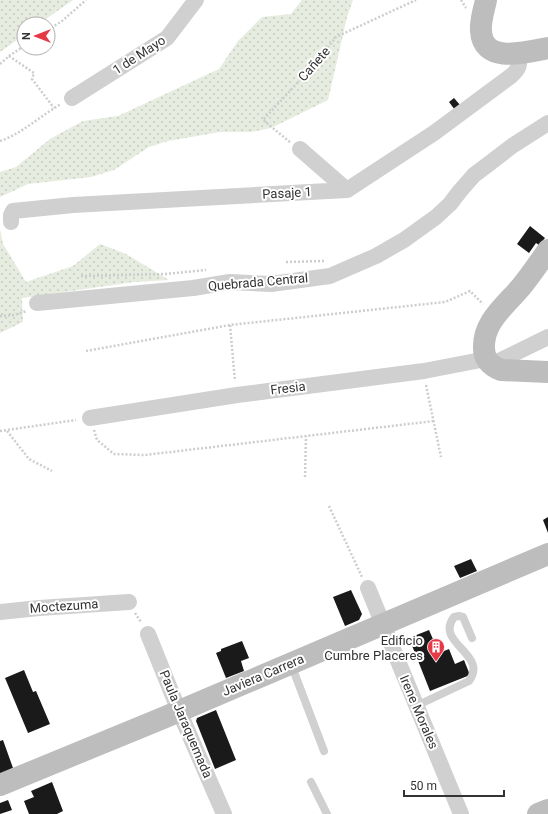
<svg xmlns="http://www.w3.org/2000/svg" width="548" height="814" font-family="Roboto,sans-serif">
<defs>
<pattern id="grass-dots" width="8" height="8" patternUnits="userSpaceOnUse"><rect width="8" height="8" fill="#e6ecdf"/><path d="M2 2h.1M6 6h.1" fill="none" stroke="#c6cbc0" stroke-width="1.8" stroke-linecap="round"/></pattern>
</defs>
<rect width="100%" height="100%" fill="#fff"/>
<!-- grass -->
<path fill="url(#grass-dots)" d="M0 0H73L39 24H24V35L0 52Z
M302 0H353L347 17 328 100 271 128 251 132H220L168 141 149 147 114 170 91 177 28 184 0 197V172L16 167 50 139 83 121 118 116 219 69 238 41 262 17 291 14Z
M0 229 3 244 26 282 73 266 100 244 126 254 169 280 134 282 22 298 23 322 0 333Z"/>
<!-- building -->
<path fill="#1a1a1a" d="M454 98 460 105 455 110 449 102Z
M530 226 545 238 539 245 536 243 529 253 517 244Z
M548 517V533L543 520Z
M471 559 477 571 460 578 454 566Z
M351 590 362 614 359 620 345 626 333 597Z
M429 630 439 653 449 649 455 664 464 660 470 675 430 691 409 638Z
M242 641 249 658 241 661 244 671 226 678 216 653 221 651V649Z
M24 670 33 692 36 691 50 724 28 733 5 678Z
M216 710 236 760 215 769 196 721 197 718Z
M3 740 13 768 0 774V741Z
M52 782 63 811 57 814H29L24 801 34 797 31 791Z
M8 800 12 810 0 814V803Z"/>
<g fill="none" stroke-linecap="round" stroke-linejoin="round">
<!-- path -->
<path stroke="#cdcdcd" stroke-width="2.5" stroke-dasharray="2 2" stroke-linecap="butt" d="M461 0 466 8
M48 30 62 21 86 0
M9 56 34 73 32 79 54 108
M0 64 9 56 24 46
M0 141C23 133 40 116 61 104
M290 142 263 120 314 65 336 37 416 0
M286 262 324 261
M81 276 165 274 206 270
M0 316 14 315 27 311
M230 325 235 381
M86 351 230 325 445 302 470 291 483 304
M426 385 441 457
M94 430 97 440 114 454 145 455 434 421
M0 431 76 420
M7 431 29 459 52 471
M305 477 306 436
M329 506 362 577
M135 613 141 622"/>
<!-- lane -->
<path stroke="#d0d0d0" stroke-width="8" d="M291 664 324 751
M416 706 469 681C489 654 434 643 454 617L459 616 463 617 472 638
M311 782 327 814"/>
<!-- street -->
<path stroke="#d0d0d0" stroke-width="16" d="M72 98 167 38 196 0
M300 149 347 190
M11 222V215L13 211 73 205 347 190 434 133 511 76C519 69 521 65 517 54
M37 303 193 288 230 282 271 284 330 276 376 256 404 240 436 217 450 204 460 191 474 175 486 166 512 146 548 123
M491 365 548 337
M90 418 237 395 424 371 486 359
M368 588 461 814
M0 612 39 608 129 602
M148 634 179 711 224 814"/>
<!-- secondary -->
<path stroke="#bdbdbd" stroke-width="22" d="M486 0C484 10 480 21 481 31 483 65 527 52 548 48
M548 250C539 263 530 276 521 287 505 306 483 322 484 348 484 360 491 366 501 370L548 372
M0 785 163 718 548 554
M538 814 548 810"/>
</g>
<!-- icons -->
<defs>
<g id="building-pin" transform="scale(0.9)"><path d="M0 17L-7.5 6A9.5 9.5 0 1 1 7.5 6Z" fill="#e63946" stroke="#fff"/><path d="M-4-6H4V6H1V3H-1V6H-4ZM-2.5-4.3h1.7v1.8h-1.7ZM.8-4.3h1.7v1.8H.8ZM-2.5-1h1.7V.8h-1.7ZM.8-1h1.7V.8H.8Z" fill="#fff"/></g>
</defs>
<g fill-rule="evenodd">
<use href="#building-pin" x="436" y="647"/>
</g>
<g text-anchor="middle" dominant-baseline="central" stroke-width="4" stroke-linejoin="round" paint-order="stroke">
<!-- street labels -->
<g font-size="13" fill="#333" stroke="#fff">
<text transform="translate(139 55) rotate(-33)">1 de Mayo</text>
<text transform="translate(314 64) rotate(-49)">Cañete</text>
<text transform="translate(287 193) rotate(-3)">Pasaje 1</text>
<text transform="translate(258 282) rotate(-5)">Quebrada Central</text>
<text transform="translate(288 388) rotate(-7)">Fresia</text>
<text transform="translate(64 606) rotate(-4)">Moctezuma</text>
<text transform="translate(263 675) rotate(-23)">Javiera Carrera</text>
<text transform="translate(419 712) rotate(67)">Irene Morales</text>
<text transform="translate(186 724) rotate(67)">Paula Jaraquemada</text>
</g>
<!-- poi labels -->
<g font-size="13" fill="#333" stroke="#fff" text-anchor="end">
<text x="423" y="640">Edificio<tspan x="423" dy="15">Cumbre Placeres</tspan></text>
</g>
</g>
<!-- north arrow -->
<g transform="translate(36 36) rotate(270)"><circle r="19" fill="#ffffff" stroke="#adadad"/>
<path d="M0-3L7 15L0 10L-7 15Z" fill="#e63946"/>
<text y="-6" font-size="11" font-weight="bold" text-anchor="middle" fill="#333333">N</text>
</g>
<!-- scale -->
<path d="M404 790v6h100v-6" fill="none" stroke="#333333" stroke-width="2"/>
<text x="410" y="790" font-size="12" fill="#333333" stroke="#ffffff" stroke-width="3" paint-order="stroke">50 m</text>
</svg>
